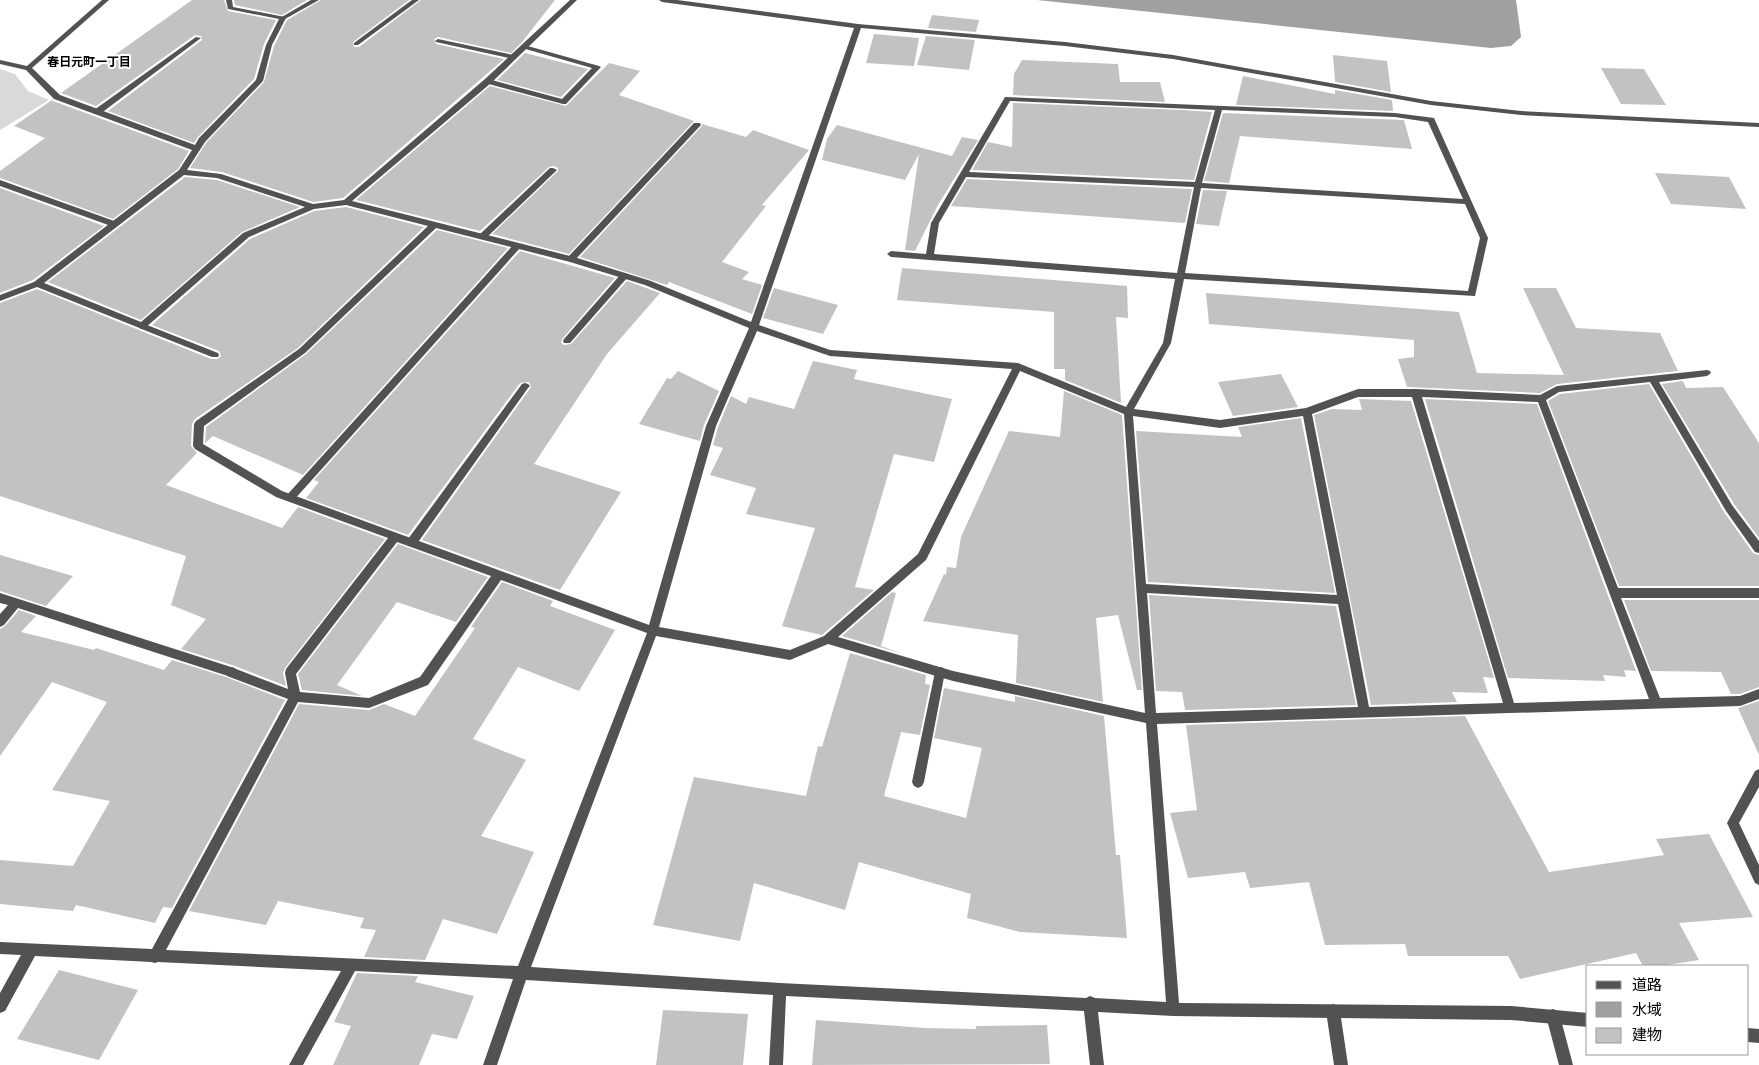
<svg xmlns="http://www.w3.org/2000/svg" width="1759" height="1065" font-family="Manrope,'Noto Sans JP',sans-serif">
<rect width="100%" height="100%" fill="#fff"/>
<!-- green -->
<path fill="#d9d9d9" d="M0 69 15 74 28 91 49 100 0 130Z"/>
<!-- water -->
<path fill="#a0a0a0" d="M1037 0H1516L1521 37 1511 46 1491 48Z"/>
<!-- building -->
<path fill="#c2c2c2" d="M192 0H224L228 11 276 20 264 44 254 79 198 137 194 143 108 111 202 40 201 36 195 35 96 106 61 93Z
M234 0H307L282 15 235 5Z
M321 0H409L353 42 354 47H359L421 0H555L522 42 511 53 438 37 434 39 436 44 504 59 343 198 313 202 222 172 190 168 206 143 264 82 274 46 287 20Z
M932 15 979 20 976 32 928 28Z
M874 34 919 38 914 66 866 63Z
M926 36 975 40 969 70 917 65Z
M525 53 588 69 561 97 497 80Z
M1333 55 1387 61 1391 92 1335 82Z
M1022 60 1118 64 1120 82H1160L1165 102 1013 95 1014 74Z
M609 63 640 71 619 95 694 121 569 254 492 234 558 171V168L554 166 549 167 480 231 356 200 490 86 566 106Z
M1601 68 1644 69 1666 105 1621 104Z
M1243 76 1335 94V90L1392 100 1393 111 1236 105Z
M52 100 53 101 189 151 178 169 113 219 0 178V171L45 138 14 126Z
M1013 103 1183 110 1212 112 1194 180 972 170 988 142 1012 147Z
M1223 113 1404 120 1412 149 1240 136 1229 183 1204 181Z
M702 124 746 137 753 130 809 150 762 205 766 206 722 262 749 272 742 279 762 285 752 314 669 282 667 285 580 257 702 126Z
M837 125 952 156 962 137 978 140 938 205 915 251 905 250 919 154 905 180 822 160 827 139Z
M1655 173 1729 177 1746 209 1671 204Z
M185 177 217 180 300 207 242 232 141 320 48 282Z
M967 179 1192 189 1185 223 951 206Z
M0 188 104 226 33 280 0 293Z
M1203 190 1227 191 1219 226 1196 224Z
M346 207 424 227 298 348 195 419 192 424 191 446 197 453 166 485 282 528 298 507 385 539 285 668 283 673 286 686 235 666 181 649 206 619 171 605 186 556 0 496V303L37 289 211 359H218L221 356 219 351 152 325 250 239 314 211Z
M437 230 508 248 303 475 213 436 205 443 206 427 306 354Z
M520 251 615 278 563 338 561 342 564 345 571 344 627 281 660 293 607 354 534 464 621 492 560 590 422 540 531 387 529 382 520 383 408 535 306 498 319 482 314 480Z
M902 268 1127 286 1128 318 1116 317 1121 403 1065 380V369H1054V312L897 300Z
M774 288 838 305 823 334 763 318Z
M1523 288H1556L1576 328 1660 333 1678 371 1557 384 1540 393 1407 387 1398 359 1414 357V340L1209 324 1206 293 1459 312 1477 373 1564 375Z
M813 361 857 370 854 379 952 399 934 462 894 454 855 587 874 590 822 635 782 626 815 528 746 514 756 488 710 475 723 448 713 445 718 427 731 396 746 404 749 397 794 409Z
M678 371 719 391 704 425 700 441 639 424 667 378 671 379Z
M1281 374 1298 407 1233 416 1218 382Z
M1683 381 1686 388 1723 387 1759 443V538L1734 504 1662 384Z
M1649 384 1724 512 1753 553 1759 555V586H1619L1548 401 1560 394Z
M1064 391 1122 415 1142 690H1137L1118 615 1096 618 1103 702 1016 683 1018 635 923 621 944 574 946 575 947 567 956 568 961 537 1009 431 1060 437Z
M1359 399 1411 401 1494 678 1483 677 1488 693 1452 692 1457 702 1371 705 1314 415 1332 409 1362 410Z
M1425 399 1537 404 1636 671 1624 670 1626 677 1603 675 1605 681 1508 678Z
M1301 418 1335 593 1148 582 1136 431 1242 437 1238 427Z
M398 544 488 577 456 622 397 602 337 685 362 696 302 690 298 674Z
M0 555 73 576 46 606 0 591Z
M502 582 553 601 550 606 615 630 579 691 518 667 473 739 526 760 481 836 534 852 497 934 443 919 425 960 364 957 376 930 360 928 364 918 278 901 266 925 189 911 299 704 369 710 384 704 415 716 475 628 471 627Z
M892 592 896 593 881 646 903 654 842 636Z
M1149 595 1336 606 1356 705 1185 710 1182 692 1156 691Z
M1624 600H1759V687L1740 694H1731L1721 672 1651 671Z
M19 610 36 616 21 632 94 650 96 648 164 670 172 660 226 677 285 700 172 908 163 907 155 923 76 905 73 911 0 904V860L73 866 110 801 52 790 107 702 52 682 0 756V629L5 626Z
M850 653 926 675 925 684 930 685 920 735 901 732 884 796 966 818 982 748 934 738 944 688 1015 702V696L1104 716 1116 855H1120L1127 938 1020 932 967 918 971 894 859 862 845 910 754 883 740 941 653 925 694 777 806 796 818 746 822 747Z
M1759 701V755L1738 708Z
M1465 716 1549 872 1664 855 1656 839 1709 834 1753 917 1679 923 1699 960 1660 966H1643L1636 953 1520 979 1508 956H1408L1405 944 1325 945 1309 882 1250 888 1245 872 1188 878 1170 813 1197 810 1186 725Z
M59 970 138 990 99 1060 17 1039Z
M357 973 418 976 415 982 474 996 457 1039 432 1034 419 1065H333L351 1026 334 1022Z
M663 1010 748 1014 743 1065H656Z
M816 1020 925 1028 976 1029V1026L1047 1025 1050 1064 812 1065Z"/>
<g fill="none" stroke-linecap="round" stroke-linejoin="round">
<!-- lane -->
<path fill="#525252" fill-rule="evenodd" d="M311 0H319L285 19 280 18Z
M412 0H419L358 45H354V43Z
M196 37 201 38 100 114H94V110Z
M438 39 513 55 516 57 513 59 436 42 435 41Z
M524 45 599 66 601 67 566 104H563L485 83 484 81 488 79 562 99 592 68 522 48 521 47Z
M694 123H700L701 125 574 261H568V257Z
M550 168H553L557 170 485 239H479V235Z
M0 180 117 222 118 224 114 227 111 226 0 186Z
M517 243 521 246 520 248 293 501H287L285 498 287 495 514 244Z
M624 273 627 274V278L570 343H564L563 341 564 339 621 274Z
M142 323 218 353 219 355 218 357H212L139 328 138 326Z
M525 383 528 384 530 386 528 388 416 545 412 546 408 545 407 542 408 539 522 384Z
M0 593 231 667 235 668 236 672 235 676 231 677 18 608 4 625 0 627V614L8 605 0 603Z
M940 667 944 668 945 672 924 782 922 786 918 788 914 786 912 782 935 672 936 668Z
M1759 769V787L1739 823 1759 865V885L1755 883 1727 823 1755 771Z
M1333 1004 1338 1006 1340 1011 1348 1065H1334L1326 1011 1328 1006Z
M1553 1009 1558 1011 1560 1016 1573 1065H1559L1546 1016 1548 1011Z"/>
<!-- street -->
<path fill="#525252" fill-rule="evenodd" d="M102 0H109L32 68 60 95 195 145 199 138 256 80 266 45 279 19 228 9 226 0H232L233 7 285 17 286 18 272 45 263 81 205 142 187 170 221 174 313 204 344 200 485 79 570 0H577L491 83 352 201 574 257 651 281 751 322 854 28 662 2 659 0H677L858 24 1065 42 1173 55 1431 101 1521 111 1759 123V127L1521 115 1431 105 1173 59 1065 46 861 28 759 325 830 350 1018 363 1126 407 1163 343 1175 279 891 257 887 254 891 251 926 254 931 223 1005 97 1395 113 1434 118 1488 238 1475 296 1184 279 1171 343 1134 409 1220 420 1306 408 1358 389H1416L1540 395 1557 386 1707 370 1710 371 1711 373 1707 376 1659 382 1732 505 1759 541V553L1755 552 1726 511 1650 382 1559 392 1546 400 1618 588H1759V598H1621L1660 698 1740 696 1759 689V699L1740 706 1157 724 1179 1003 1511 1006 1588 1013V1027L1511 1020 1173 1016 1098 1012 1104 1065H1090L1084 1011 786 996 783 1065H769L773 995 526 980 497 1065H483L513 979 355 971 303 1065H289L341 971 158 962 155 963 151 962 35 956 5 1011 0 1013V993L21 955 0 954V942L152 949 288 699 227 676 226 672 227 668 231 667 288 689 285 673 286 669 388 538 276 497 195 449 193 446 194 424 196 421 299 349 428 226 346 205 314 209 249 237 145 328 142 329 37 287 0 301V295L34 282 179 170 192 150 54 99 26 70 0 64V60L27 66ZM1010 101 1215 110 1195 182 969 172ZM1222 110 1395 117 1428 122 1463 199 1202 183ZM184 175 217 178 305 207 243 233 141 322 44 283ZM966 177 1194 187 1177 273 934 254 939 223ZM1201 188 1465 204 1480 238 1468 291 1185 273ZM436 228 570 262 645 285 749 328 706 426 649 625 282 491 203 444 204 426 305 353ZM757 331 830 356 1012 369 918 554 824 636 790 650 659 627 716 426ZM1020 371 1124 414 1145 713 953 671 838 637 926 560ZM1358 397H1412L1503 703 1369 707 1349 600 1312 414ZM1422 397 1538 402 1649 699 1514 703ZM1133 416 1220 428 1303 416 1337 595 1146 584ZM397 542 491 576 420 677 369 698 300 692 296 674ZM501 580 647 633 518 966 166 950 298 702 369 708 428 685ZM1147 593 1338 604 1358 707 1156 713ZM656 636 790 660 828 644 953 681 1146 723 1166 1002 1095 998 1090 996 1086 998 780 983 531 967Z
M1748 1028 1759 1029V1043L1748 1042Z"/>
</g>
<g text-anchor="middle" dominant-baseline="central" stroke-width="4" stroke-linejoin="round" paint-order="stroke">
<!-- far-neighbourhood labels -->
<g font-size="12" font-weight="bold" fill="#000" stroke="#fff">
<text x="89" y="61">春日元町一丁目</text>
</g>
</g>
<!-- legend -->
<rect x="1586" y="965" width="162" height="90" fill="#ffffff" stroke="#999999"/>
<rect x="1596" y="981" width="25" height="8" fill="#525252" stroke="#999999"/>
<text x="1632" y="990" font-size="15" fill="#000000">道路</text>
<rect x="1596" y="1002" width="25" height="15" fill="#a0a0a0" stroke="#999999"/>
<text x="1632" y="1015" font-size="15" fill="#000000">水域</text>
<rect x="1596" y="1028" width="25" height="15" fill="#c2c2c2" stroke="#999999"/>
<text x="1632" y="1040" font-size="15" fill="#000000">建物</text>
</svg>
